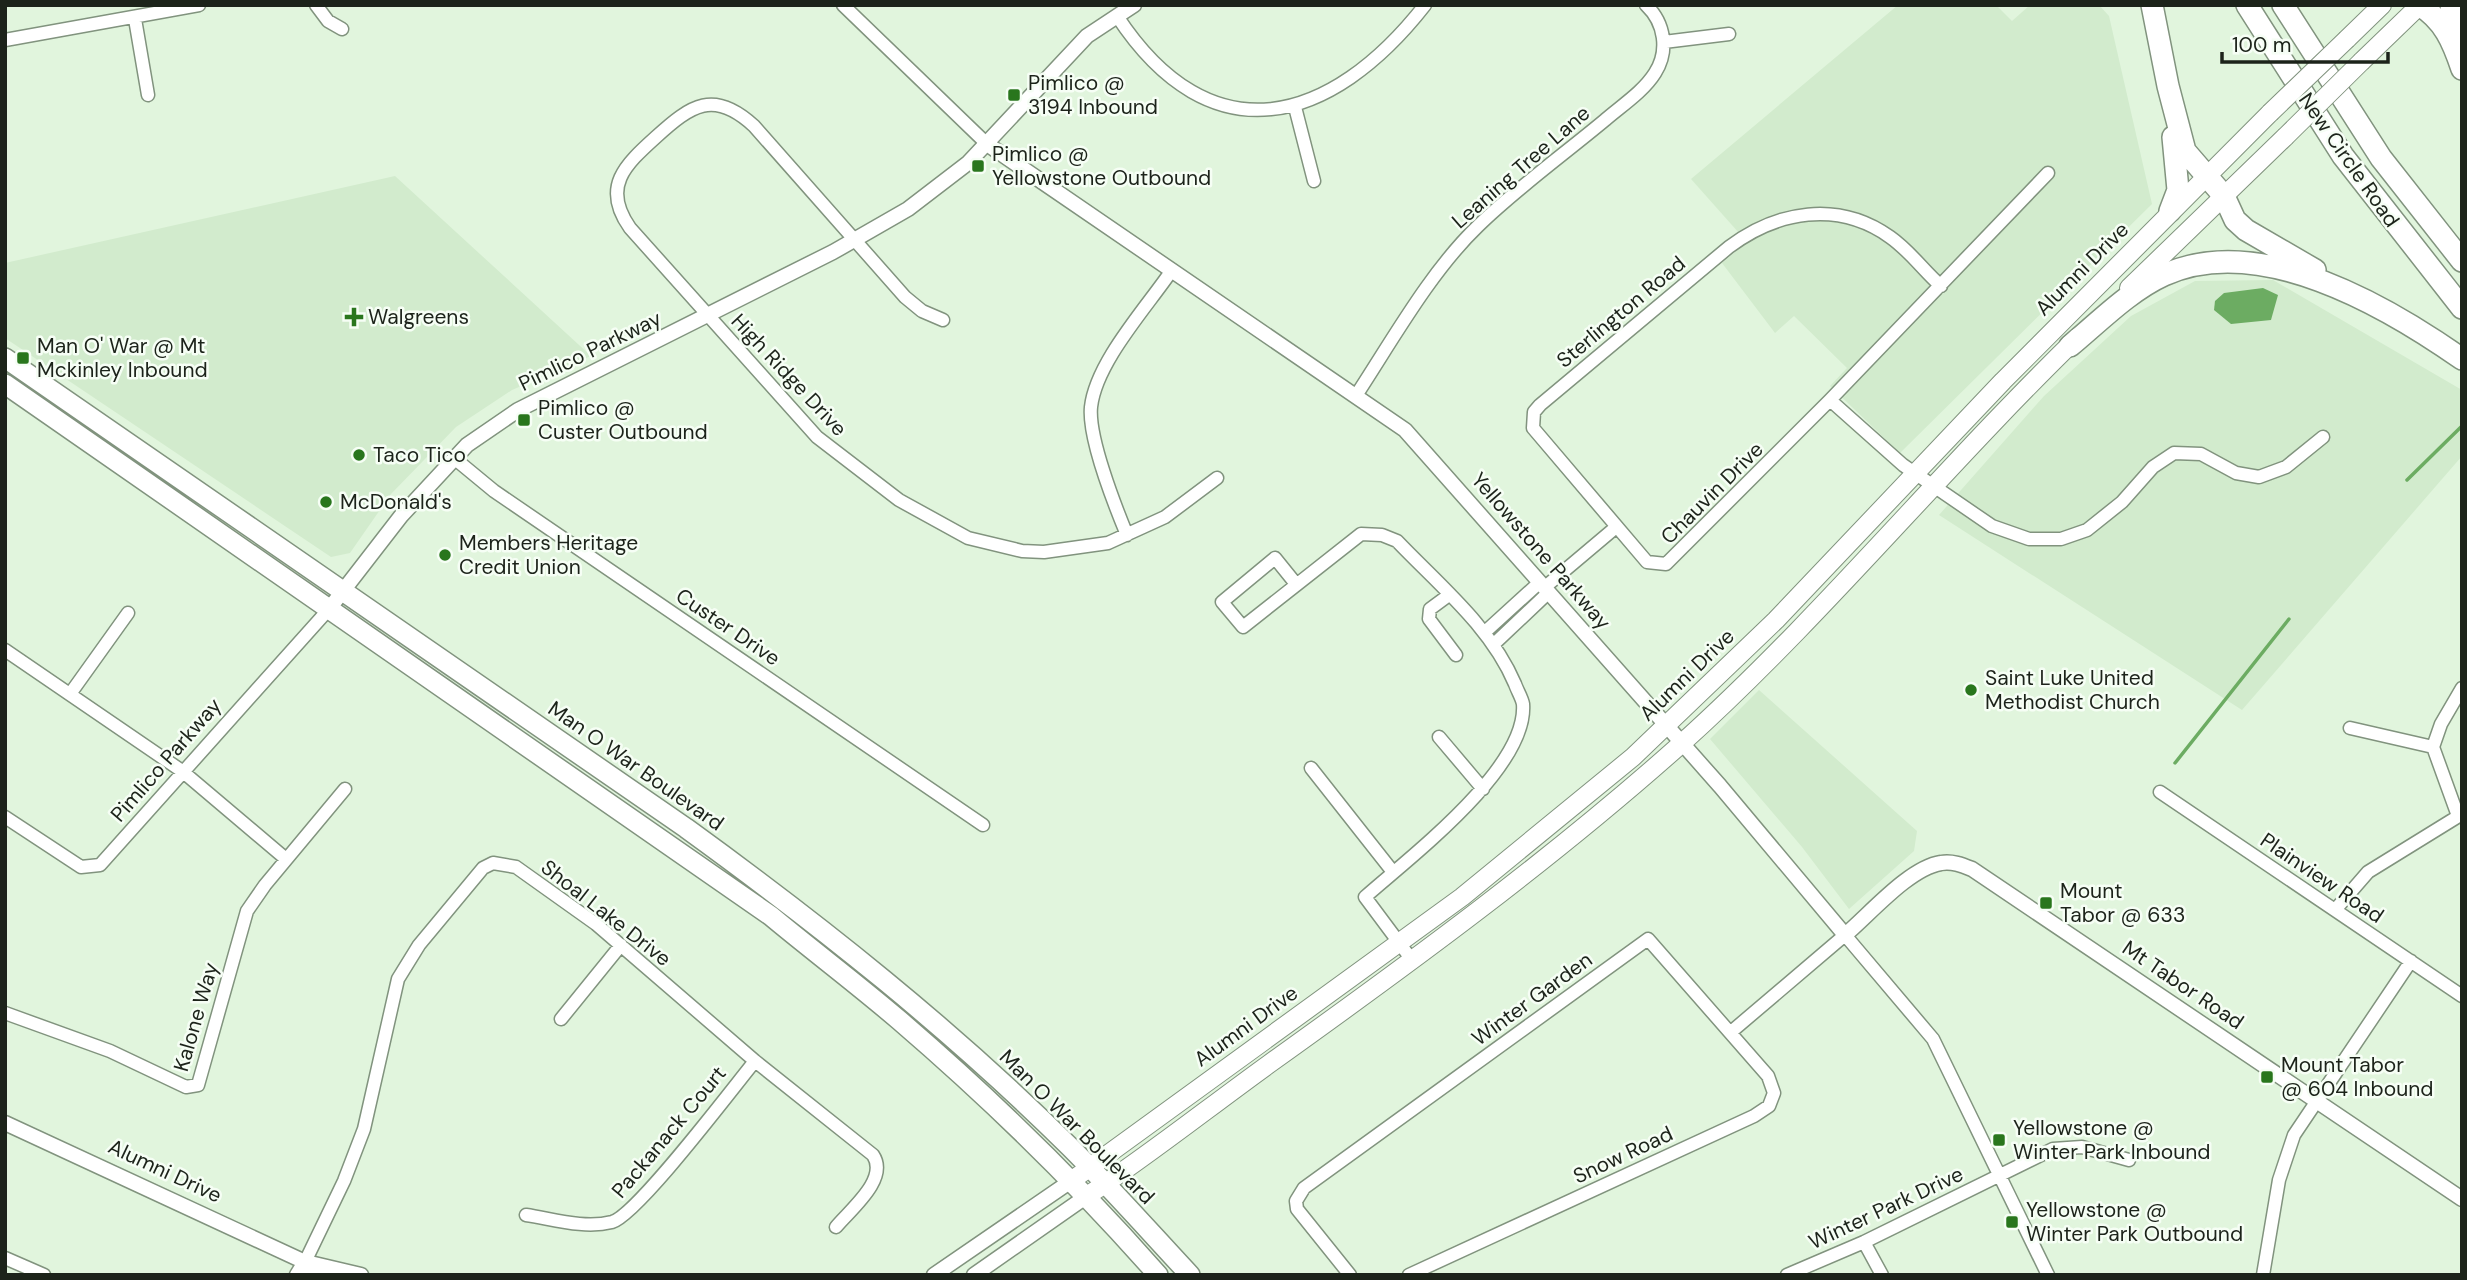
<svg xmlns="http://www.w3.org/2000/svg" width="2467" height="1280" font-family="'DM Sans',sans-serif">
<rect width="100%" height="100%" fill="#e1f5dd"/>
<!-- built -->
<path fill="#d2ebcd" d="M1898 5H1996L2012 21 2030 5H2099L2109 16 2152 204 1900 453 1830 386 1847 368 1794 316 1775 333 1722 263 1747 242 1691 179Z
M395 176 591 356 512 390 456 427 391 494 350 553 331 557 5 338V263Z
M2273 280 2462 390V456L2242 710 1939 515 2044 396 2131 316 2195 281Z
M1759 690 1917 831 1914 851 1849 909 1802 847 1710 739Z"/>
<!-- water -->
<path fill="#6cac62" d="M2263 288 2278 295 2271 320 2231 324 2214 310 2215 301 2224 293Z"/>
<g fill="none" stroke-linecap="round" stroke-linejoin="round">
<!-- stream -->
<path stroke="#6cac62" stroke-width="3.5" d="M2407 480 2462 426
M2175 763 2289 619"/>
<!-- minor casing -->
<g stroke="#81937e" stroke-width="15">
<path id="minor" d="M316 5 328 21 342 29
M843 5 987 144
M1117 16C1211 159 1331 125 1425 5
M135 19 148 95
M5 40 199 5
M1664 42 1729 34
M1295 107 1314 181
M1941 286C1923 270 1910 251 1890 237 1838 200 1777 211 1729 247L1540 405 1534 412 1533 428 1647 562 1666 564 1830 400 2048 173
M943 320 922 311 905 297 754 126C714 89 691 105 656 137 625 165 601 187 630 228L817 437 899 500 968 538 1022 551 1044 552 1108 543 1165 517 1217 478
M1357 394C1393 339 1431 271 1478 226 1517 188 1563 155 1605 120 1621 106 1643 92 1655 73 1669 51 1665 23 1646 5
M1830 400 1903 465 1992 526 2029 539H2061L2087 530 2122 502 2153 467 2174 453 2201 454 2236 473 2259 477 2286 467 2323 437
M454 458 494 491 983 825
M1127 535C1115 506 1088 437 1091 407 1096 362 1147 307 1172 270
M1296 584 1275 558 1222 602 1243 627 1361 534 1382 535 1397 541C1439 585 1491 627 1515 684 1517 690 1522 698 1523 704 1528 768 1410 857 1365 897L1412 960
M1545 587 1615 528
M1449 595 1430 609 1429 619 1456 655
M1485 632 1540 582
M1494 644 1549 592
M5 650 182 771 286 859
M70 694 128 613
M2350 728 2433 747
M1439 737 1483 789
M1311 768 1393 872
M2160 792 2462 996
M2458 816 2433 747 2441 724 2462 688
M5 817 81 867 100 865 329 609
M2335 910 2368 872 2462 814
M5 1013 110 1051 186 1087 198 1085 247 911 265 885 345 789
M561 1019 621 945
M1731 1032 1845 935 1933 1039 2048 1275
M526 1215C553 1219 584 1229 612 1222 637 1215 732 1089 755 1061
M1864 1242 1882 1275
M5 1258 44 1275
M305 1262 344 1181 364 1129 398 979 419 945 483 868 493 863 516 867 596 924 755 1061 873 1155C889 1179 851 1209 836 1227
M1350 1275 1297 1209 1296 1201 1304 1188 1648 939 1768 1076 1774 1093 1769 1106 1754 1116 1409 1275
M1787 1275 1864 1242 2053 1149 2082 1147 2129 1160
M2263 1275 2279 1180 2294 1135 2411 961"/>
</g>
<!-- tertiary casing -->
<g stroke="#81937e" stroke-width="17">
<path id="tertiary" d="M987 144 1405 430 1720 786 1845 935C1870 914 1909 868 1941 863 1952 861 1962 865 1972 869L2462 1199
M329 609 401 516 467 445 518 410 833 252 908 209 968 163 1087 36 1134 5
M5 1123 305 1262 323 1275
M310 1263 361 1275
M297 1275 305 1262
M934 1275 1071 1181
M974 1275 1087 1196"/>
</g>
<!-- secondary casing -->
<g stroke="#81937e" stroke-width="20">
<path id="secondary" d="M2347 39 2382 5
M2362 61 2420 5
M2129 288 2285 137
M1071 1181 1462 897 1633 757 1776 620 2003 381 2270 113
M1087 1196C1149 1155 1208 1108 1269 1064 1410 963 1551 860 1681 744 1822 617 1942 469 2078 337"/>
</g>
<!-- primary casing -->
<g stroke="#81937e" stroke-width="22">
<path id="primary" d="M5 358 686 828C821 926 951 1029 1070 1147 1111 1188 1150 1232 1190 1275
M5 384 771 916C813 951 857 984 899 1020 991 1099 1078 1184 1158 1275"/>
</g>
<!-- motorway casing -->
<g stroke="#81937e" stroke-width="24">
<path id="motorway" d="M2152 5 2168 86 2185 151 2224 196 2235 220 2246 230 2315 270
M2247 5 2343 156 2462 308
M2283 5 2381 158 2462 261
M2419 5C2444 20 2453 42 2462 69
M2451 5 2457 40
M2170 211 2178 190 2173 137
M2070 346C2099 322 2129 291 2164 275 2259 232 2385 305 2462 359"/>
</g>
<!-- minor -->
<use href="#minor" stroke="#fff" stroke-width="12"/>
<!-- tertiary -->
<use href="#tertiary" stroke="#fff" stroke-width="14"/>
<!-- secondary -->
<use href="#secondary" stroke="#fff" stroke-width="18"/>
<!-- primary -->
<use href="#primary" stroke="#fff" stroke-width="19"/>
<!-- motorway -->
<use href="#motorway" stroke="#fff" stroke-width="21"/>
<!-- secondary-bridge casing -->
<g stroke="#81937e" stroke-width="20" stroke-linecap="butt">
<path id="secondary-bridge" d="M2270 113 2347 39
M2285 137 2362 61"/>
</g>
<!-- secondary-bridge -->
<use href="#secondary-bridge" stroke="#fff" stroke-width="18"/>
</g>
<!-- markers -->
<g fill="#29761d" stroke="#f6fef5" stroke-width="2.5">
<rect x="1007" y="88" width="14" height="14" rx="3.5"/>
<rect x="971" y="159" width="14" height="14" rx="3.5"/>
<path d="M350.5 306.5h7v7h7v7h-7v7h-7v-7h-7v-7h7z"/>
<rect x="16" y="351" width="14" height="14" rx="3.5"/>
<rect x="517" y="413" width="14" height="14" rx="3.5"/>
<circle cx="359" cy="455" r="7"/>
<circle cx="326" cy="502" r="7"/>
<circle cx="445" cy="555" r="7"/>
<circle cx="1971" cy="690" r="7"/>
<rect x="2039" y="896" width="14" height="14" rx="3.5"/>
<rect x="2260" y="1070" width="14" height="14" rx="3.5"/>
<rect x="1992" y="1133" width="14" height="14" rx="3.5"/>
<rect x="2005" y="1215" width="14" height="14" rx="3.5"/>
</g>
<g text-anchor="middle" dominant-baseline="central" stroke-width="5" stroke-linejoin="round" paint-order="stroke">
<!-- poi labels -->
<g font-size="21" fill="#1c231a" stroke="#f6fef5" text-anchor="start">
<text x="1028" y="83">Pimlico @<tspan x="1028" dy="24">3194 Inbound</tspan></text>
<text x="992" y="154">Pimlico @<tspan x="992" dy="24">Yellowstone Outbound</tspan></text>
<text x="368" y="317">Walgreens</text>
<text x="37" y="346">Man O' War @ Mt<tspan x="37" dy="24">Mckinley Inbound</tspan></text>
<text x="538" y="408">Pimlico @<tspan x="538" dy="24">Custer Outbound</tspan></text>
<text x="373" y="455">Taco Tico</text>
<text x="340" y="502">McDonald's</text>
<text x="459" y="543">Members Heritage<tspan x="459" dy="24">Credit Union</tspan></text>
<text x="1985" y="678">Saint Luke United<tspan x="1985" dy="24">Methodist Church</tspan></text>
<text x="2060" y="891">Mount<tspan x="2060" dy="24">Tabor @ 633</tspan></text>
<text x="2281" y="1065">Mount Tabor<tspan x="2281" dy="24">@ 604 Inbound</tspan></text>
<text x="2013" y="1128">Yellowstone @<tspan x="2013" dy="24">Winter Park Inbound</tspan></text>
<text x="2026" y="1210">Yellowstone @<tspan x="2026" dy="24">Winter Park Outbound</tspan></text>
</g>
<!-- street labels -->
<g font-size="21" fill="#1c231a" stroke="#f6fef5">
<text transform="translate(2349 160) rotate(55)">New Circle Road</text>
<text transform="translate(1521 167) rotate(-41)">Leaning Tree Lane</text>
<text transform="translate(2082 269) rotate(-45)">Alumni Drive</text>
<text transform="translate(1621 312) rotate(-40)">Sterlington Road</text>
<text transform="translate(590 351) rotate(-26)">Pimlico Parkway</text>
<text transform="translate(789 375) rotate(47)">High Ridge Drive</text>
<text transform="translate(1712 493) rotate(-45)">Chauvin Drive</text>
<text transform="translate(1541 551) rotate(49)">Yellowstone Parkway</text>
<text transform="translate(728 627) rotate(34)">Custer Drive</text>
<text transform="translate(1687 675) rotate(-44)">Alumni Drive</text>
<text transform="translate(166 760) rotate(-49)">Pimlico Parkway</text>
<text transform="translate(636 766) rotate(35)">Man O War Boulevard</text>
<text transform="translate(2322 878) rotate(34)">Plainview Road</text>
<text transform="translate(606 913) rotate(38)">Shoal Lake Drive</text>
<text transform="translate(2183 985) rotate(34)">Mt Tabor Road</text>
<text transform="translate(1532 999) rotate(-36)">Winter Garden</text>
<text transform="translate(196 1017) rotate(-74)">Kalone Way</text>
<text transform="translate(1246 1026) rotate(-36)">Alumni Drive</text>
<text transform="translate(1077 1127) rotate(45)">Man O War Boulevard</text>
<text transform="translate(669 1132) rotate(-50)">Packanack Court</text>
<text transform="translate(1623 1155) rotate(-25)">Snow Road</text>
<text transform="translate(165 1171) rotate(25)">Alumni Drive</text>
<text transform="translate(1886 1208) rotate(-25)">Winter Park Drive</text>
</g>
</g>
<!-- border -->
<rect width="2467" height="1280" fill="none" stroke="#1c231a" stroke-width="14"/>
<!-- scale -->
<path d="M2222 52v10h166v-10" fill="none" stroke="#1c231a" stroke-width="3.5"/>
<text x="2232" y="52" font-size="21" fill="#1c231a" stroke="#f6fef5" stroke-width="5" paint-order="stroke">100 m</text>
</svg>
